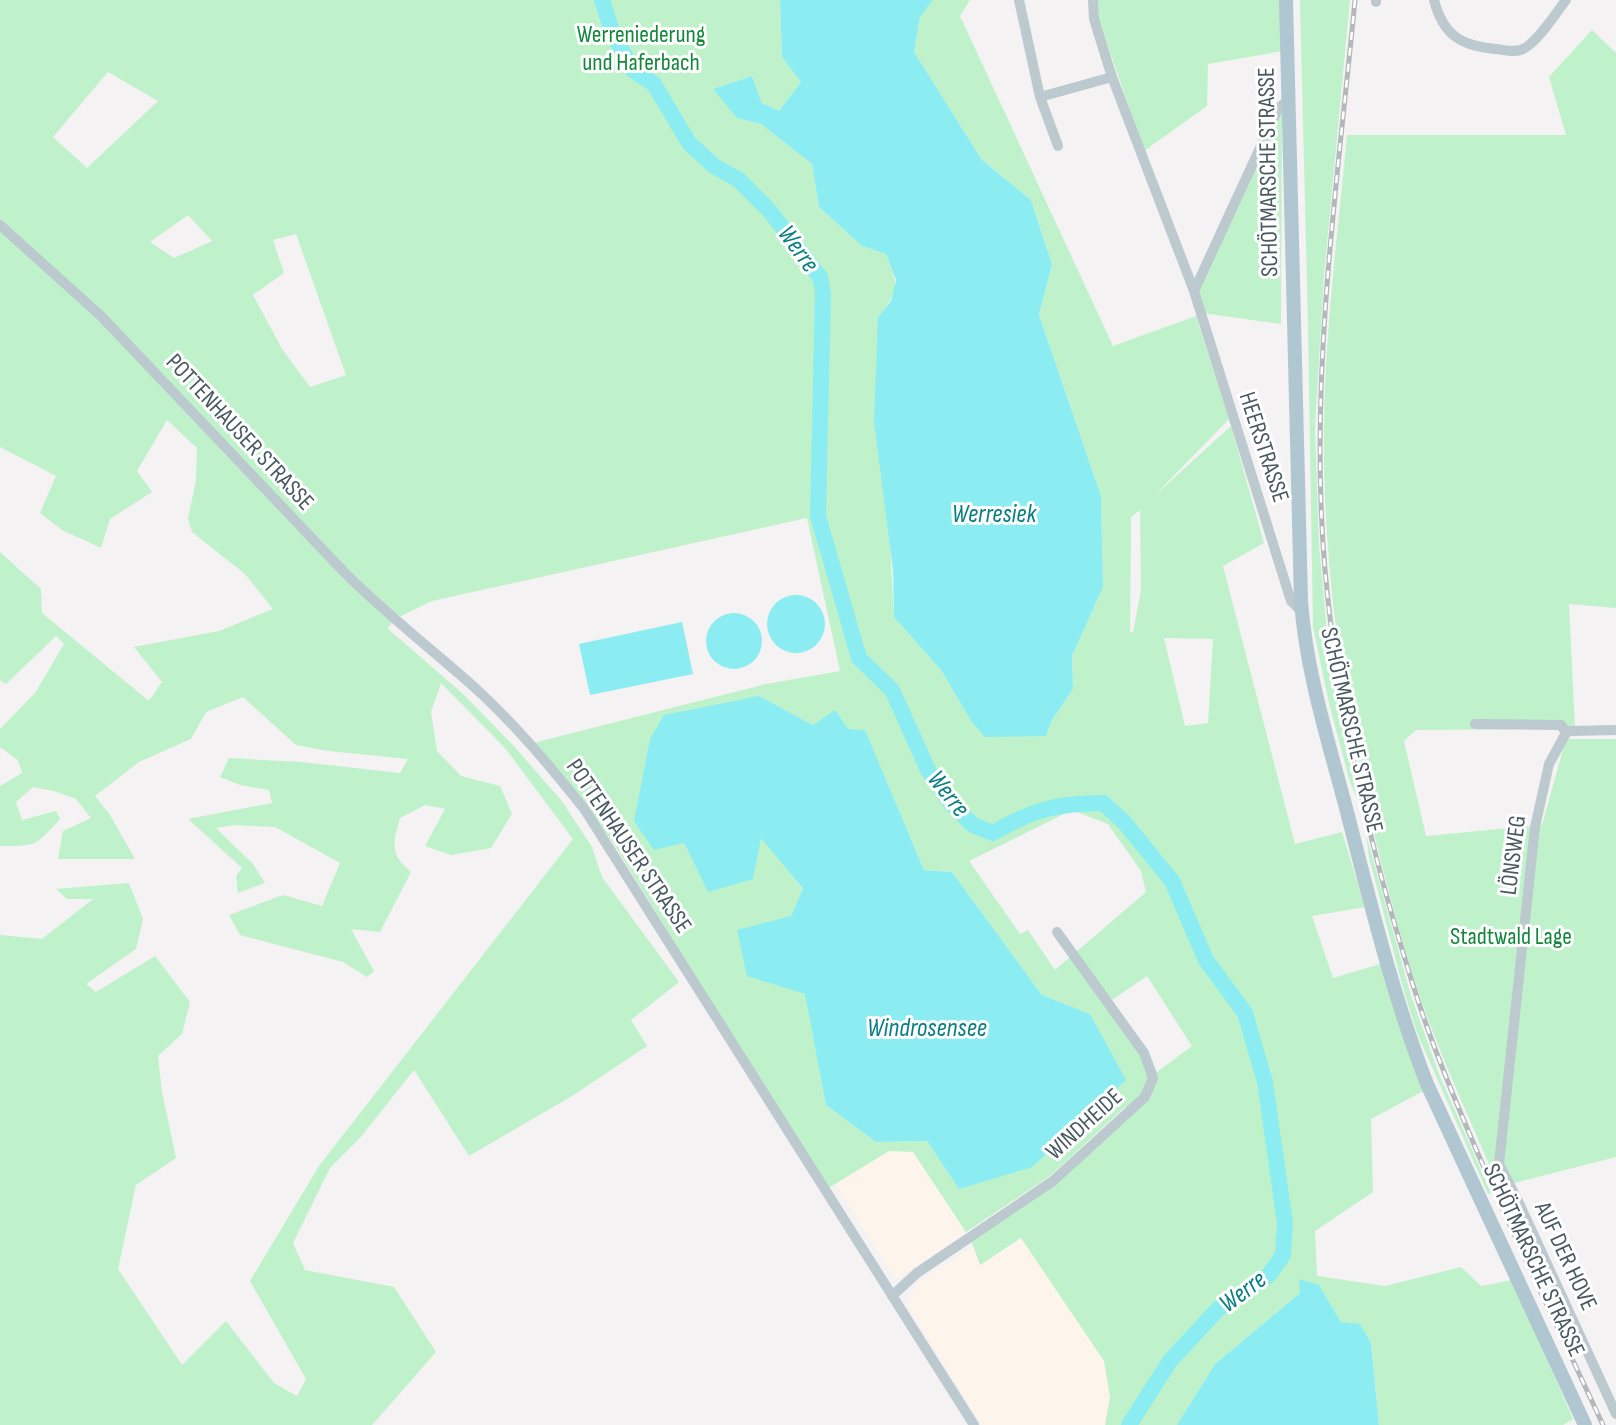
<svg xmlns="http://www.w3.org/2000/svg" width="1616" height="1425" font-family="'Sofia Sans Condensed',sans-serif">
<rect width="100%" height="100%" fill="#f4f2f2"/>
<!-- commercial -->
<path fill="#fdf5ec" d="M889 1151 913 1152 966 1232 896 1280 835 1183Z
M1021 1237 1104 1361 1110 1397 1105 1425H982L907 1304 918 1282 973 1247 981 1265Z"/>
<!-- green -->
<path fill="#bff2cb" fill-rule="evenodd" d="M0 0H780L782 57 801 82 779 111 762 103 752 76 714 89 737 118 761 124 812 164 819 207 862 246 886 254C898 284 900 291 878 317L894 617 941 670 971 721 1046 736 1052 720 1073 689 1072 656 1103 587 1101 496 1039 315 1052 265 1031 200 982 160 914 52 920 17 933 0H970L960 16 1113 346 1196 316 1229 419 1154 496 1231 426 1264 543 1223 566 1295 844 1342 832 1365 907 1312 916 1333 978 1380 964 1425 1090 1371 1119 1373 1192 1315 1231 1317 1276 1385 1286 1461 1267 1481 1286 1512 1280 1573 1419 1563 1425H1379L1371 1342 1341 1322 1319 1285 1300 1280V1293L1215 1364 1177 1425H1105L1110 1397 1104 1361 1021 1238 980 1265 971 1240 1133 1113 1125 1107 1050 1176 966 1232 913 1152 889 1151 827 1189 612 841 533 743 766 684 840 671 807 518 432 601 397 618 387 628 462 693 513 745 561 800 592 847 602 877 679 982 631 1020 647 1046 572 1096 469 1156 414 1070 360 1138 330 1168 293 1243 305 1270 394 1287 436 1352 372 1425H0V935L42 939 93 899H67L56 889 129 883 143 919 136 949 86 984 96 992 155 956 190 1002 182 1034 158 1056 162 1092 176 1158 136 1185 118 1269 182 1365 226 1321 274 1383 297 1396 306 1379 250 1281 319 1166 573 839 505 748 441 683 431 712 437 751 461 776 500 786 512 814 491 848 451 855 425 846 445 809 425 805 400 818C393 843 389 854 411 872L380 932 351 929 374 971 367 977 343 962 240 935 229 915 283 895 322 906 340 863 275 827 235 825 216 828 253 864 265 883 238 893 236 876 242 868 188 819 272 803 269 790 240 785 220 777 229 758 301 762 400 773 408 759 328 751 296 745 243 697 206 712 191 739 139 762 95 796 110 815 135 859H58L63 831 91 818 76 799 54 791 33 787 16 802 22 820 56 811 60 819C35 846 37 846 0 846V786L22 773 18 760 0 747V729L35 693 64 644 56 636 6 684 0 680V552L41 589 42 613 149 701 162 682 134 647 219 631 273 609 245 574 192 532 188 518 196 481 197 448 167 420 137 471 152 492 110 519 101 548 62 530 40 513 56 476 0 447ZM108 72 158 101 87 168 53 137ZM188 215 212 241 174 258 150 242ZM296 234 346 375 310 387 282 349 253 295 284 273 273 240ZM1140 510 1141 590 1133 632 1130 633 1131 517ZM1164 638 1213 639 1208 723 1185 726ZM759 696 813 725 865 731 924 870 952 872 1042 995 1090 1014 959 1189 927 1141 876 1142 826 1105 791 916 803 890 761 837 708 892 684 843ZM1072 810 1108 824 1141 871 1146 892 1055 970 1028 930 1020 934 969 861ZM1147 976 1192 1046 1157 1072 1143 1044 1112 1000Z
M1098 0H1282L1283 51 1208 64 1207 106 1144 151 1099 20Z
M1300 0H1350L1324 275 1315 427 1319 545 1329 654 1357 799 1349 779 1329 703 1313 627 1308 325Z
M1592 30 1616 53V608L1569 604 1575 729 1416 730 1404 741 1426 836 1542 825 1566 739H1616V1157L1499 1187C1469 1117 1436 1048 1413 976 1359 799 1322 613 1324 427 1325 329 1338 232 1347 135H1566L1549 77Z
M1282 111 1281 324 1202 313 1199 290Z
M1366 834 1411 996 1439 1074 1491 1193 1488 1194 1417 1033 1403 988 1369 857Z"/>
<!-- water -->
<path fill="#8bedf1" d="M780 0H933L920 17 914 52 982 160 1031 200 1052 265 1039 315 1101 496 1103 587 1072 656 1073 689 1052 720 1046 736 985 737 971 721 941 670 894 617 893 570 874 422 878 317 891 301 896 280 886 254 862 246 819 207 812 164 761 124 737 118 713 89 752 76 762 103 779 111 801 82 782 57Z
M767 624a29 29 0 1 1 58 0a29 29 0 1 1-58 0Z
M706 641a28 28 0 1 1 56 0a28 28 0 1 1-56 0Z
M682 622 693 674 590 695 579 644Z
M759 696 813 725 835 710 848 729 865 730 924 870 952 872 1042 995 1090 1014 1126 1080 1032 1167 959 1189 927 1141 876 1142 826 1105 805 994 747 976 737 930 791 916 803 889 761 838 753 879 708 892 684 843 654 850 634 821 650 739 664 715Z
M1299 1279 1319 1285 1341 1322 1360 1324 1371 1343 1379 1425H1177L1215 1364 1300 1293Z"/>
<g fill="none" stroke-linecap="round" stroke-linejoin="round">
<!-- river -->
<path stroke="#8bedf1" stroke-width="16" d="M602 0 613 34 633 70 654 84 689 143 714 166 739 180 769 210 820 277 823 293 818 516 859 658 892 690 928 770 950 802 973 825 993 833C1031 810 1058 803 1103 803L1124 822 1172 881 1206 960 1245 1013 1265 1082 1285 1223 1283 1255 1269 1275 1218 1309 1170 1361 1129 1425"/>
<!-- minor -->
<path stroke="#bcc9cf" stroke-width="10" d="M1019 0 1040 97 1112 77
M1093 0 1094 19 1112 77 1194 291 1291 601 1302 612
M1376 0V2
M1434 0C1443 35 1461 46 1496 49 1505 50 1515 53 1523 49 1537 43 1556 13 1566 0
M1040 97 1058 146
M0 225 101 316 344 572C385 613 430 648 473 686 515 724 550 766 585 810L974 1425
M1194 291 1278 109 1289 99
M1475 724 1561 725 1566 733
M1616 730 1570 731 1566 733 1549 764 1535 827 1499 1164 1519 1203 1616 1414
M892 1296 917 1273 1053 1181 1145 1097 1153 1078 1144 1053 1057 932"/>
<!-- major -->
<path stroke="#b0c6d1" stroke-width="14" d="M1286 0 1301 601C1306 671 1328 740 1346 808 1370 901 1392 994 1427 1084L1585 1425"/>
<!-- rail casing -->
<g stroke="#b3b8bc" stroke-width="5">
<path id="rail" d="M1355 0C1339 167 1315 335 1321 503 1325 631 1350 759 1383 883 1398 937 1414 993 1434 1046 1483 1175 1545 1299 1603 1425"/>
</g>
<!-- rail -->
<use href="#rail" stroke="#fff" stroke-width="2.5" stroke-dasharray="8" stroke-linecap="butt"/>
</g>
<g text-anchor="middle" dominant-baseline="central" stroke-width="6" stroke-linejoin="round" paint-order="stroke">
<!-- park labels -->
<g font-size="24" fill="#13873a" stroke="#fff">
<text x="641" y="34">Werreniederung<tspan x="641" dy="28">und Haferbach</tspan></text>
<text x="1511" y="936">Stadtwald Lage</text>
</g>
<!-- street labels -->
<g font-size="24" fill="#485960" stroke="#fff">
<text transform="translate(1268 172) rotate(-91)">SCHÖTMARSCHE STRASSE</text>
<text transform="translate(240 432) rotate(47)">POTTENHAUSER STRASSE</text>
<text transform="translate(1264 447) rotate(72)">HEERSTRASSE</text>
<text transform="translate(1352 730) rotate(77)">SCHÖTMARSCHE STRASSE</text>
<text transform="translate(629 846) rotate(56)">POTTENHAUSER STRASSE</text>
<text transform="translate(1513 855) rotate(-83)">LÖNSWEG</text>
<text transform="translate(1084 1124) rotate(-42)">WINDHEIDE</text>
<text transform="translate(1566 1256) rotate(65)">AUF DER HOVE</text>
<text transform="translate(1534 1260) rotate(65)">SCHÖTMARSCHE STRASSE</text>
</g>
<!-- water labels -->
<g font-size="26" font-style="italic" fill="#097f84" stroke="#fff">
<text transform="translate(798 249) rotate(54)">Werre</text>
<text x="994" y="514">Werresiek</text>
<text transform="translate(948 794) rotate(52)">Werre</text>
<text x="927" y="1028">Windrosensee</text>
<text transform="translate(1243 1292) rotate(-37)">Werre</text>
</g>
</g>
</svg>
